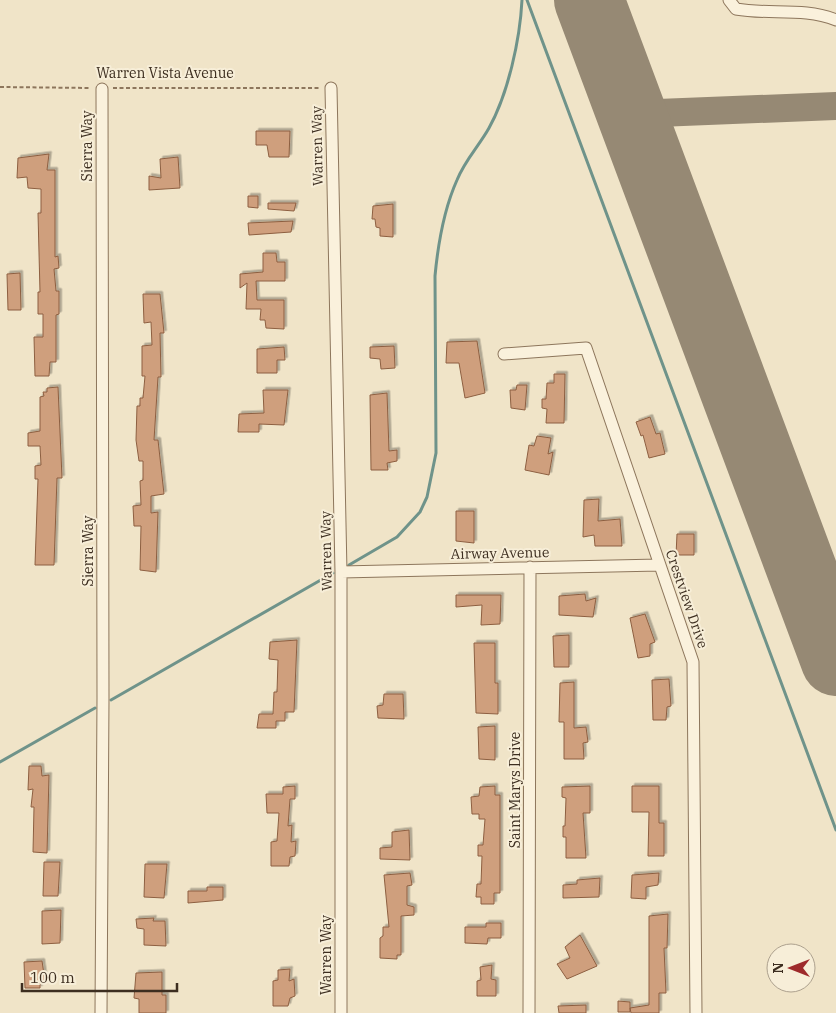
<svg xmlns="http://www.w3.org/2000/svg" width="836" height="1013" font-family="'IBM Plex Serif',serif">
<defs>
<filter id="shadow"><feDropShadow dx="2.5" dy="-2.5" stdDeviation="0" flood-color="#0004"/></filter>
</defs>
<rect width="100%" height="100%" fill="#f0e4c8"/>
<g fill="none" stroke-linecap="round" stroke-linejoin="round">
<!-- stream -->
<path stroke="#6f938a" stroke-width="3" d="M527 0 836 830
M349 565 397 537 420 512 427 497 436 453 435 276C438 244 444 209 457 180 465 160 479 146 489 128 508 94 520 40 522 0
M111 700 333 573
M0 762 95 708"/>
<!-- taxiway -->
<path stroke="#968974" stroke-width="28" d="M625 98 643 108 658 113 836 106
M640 138 642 125 658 113"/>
<!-- runway -->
<path stroke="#968974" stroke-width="70" d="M589 0 836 661"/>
</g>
<!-- building -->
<path fill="#cf9f7d" stroke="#8d5f41" filter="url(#shadow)" d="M256 131H290L289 157H269L267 145H256Z
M49 154 47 170H55V257L58 256 59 268 54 269 56 291H59V314L56 315V362H50L49 376H35L34 337H43V314H38V292H40L38 213H41V189L28 188 27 177 17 178 18 158Z
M178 157 180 188 149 190V176L161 178 160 159Z
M248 196H258V208L248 207Z
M268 203H296L294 211 268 209Z
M393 204V237L380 236V228L376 227 375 219H372L373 206Z
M293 221 291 232 249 235 248 223Z
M263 253H276L277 262H285V281H256L257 300H284V329L266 328 265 320H260L261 309H246L247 283 240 288V274L263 272Z
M20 273 21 310H8L7 274Z
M143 294H160L164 333H160L161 377H158L154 440H158L164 494 151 496V513L158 512 156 572 140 570 141 526H134L133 506 141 505 140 481 143 480V461H139L136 440 137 406H140V398H143L145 376H142V346L152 345 151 322 144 323Z
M477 341 485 393 465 398 459 363H446L447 342Z
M394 346 395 368 381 369 380 359 370 358V347Z
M284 347 285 360H277V373H257V349Z
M554 374H565L564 423H546L547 409 542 408V399H546L547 383H554Z
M517 385H527L525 410 511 408 510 390H516Z
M58 387 62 478H57L54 565H35L38 479H35V466L41 465 40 446H28V433L40 431V397L44 396 43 392H47V388Z
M263 390H288L284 425 259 424V432H238L239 414 264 413Z
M387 393 389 451 397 450V461L387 463 388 470H371L370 395Z
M650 417 656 434 660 433 665 454 649 458 643 435 641 436 636 422Z
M537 436 551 438 548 454 553 452 549 475 525 470 529 445 534 446Z
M599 499 598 521 620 519 622 546H595L594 535 583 537 584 500Z
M456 511H474V543L456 541Z
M677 534H694V555H676Z
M585 594 586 601 596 598 593 617 559 615V596Z
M456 595H501L500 624 481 625 482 605 456 607Z
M645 614 655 642 650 644V656L638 658 630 618Z
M569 635V667H554L553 636Z
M297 640 294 712H285V721H276V728H257L259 714H273L274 692H277L278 660 269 659 270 642Z
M474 643H495V683H498V714L476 713Z
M669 679 671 706 667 707 666 720H653L652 680Z
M574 682V728L586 727 588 742 583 743 584 759H564V722H559L560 683Z
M384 694H403L404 719 378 718 377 706 383 705Z
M495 726V760L479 759 478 727Z
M29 766H41L42 776 49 775 47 853 33 852 34 807H31L33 789 28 790Z
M295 786V799H290L288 826 292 825 291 842 296 841 295 856 290 857 289 866H271V842L277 841 279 813H267L266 794H283V787Z
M495 786V795H500V893H494V904H481V897H476L477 884H481L482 856H478V845H483L485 819H479V814H472L471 797 479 796 480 787Z
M590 786V813H583L586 858H566V837H563V826H565L566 798 562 797V787Z
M632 786H659V823H664V856H648L649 812H632Z
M409 830 410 860 380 859V848L392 847V832Z
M44 862H60L58 896H43Z
M145 864H167L164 898 144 897Z
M410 873 412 885 407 886V905L414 907V915L401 916V955H397V959L380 958V938L383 936V927H389L384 875Z
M659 873 658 885 646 887V899L631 898 632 875Z
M600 878 599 897 563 898V885L577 884V880Z
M207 887H223V900L188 903V891H207Z
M61 910 60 943 42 944V911Z
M668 914 667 948H664L666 993H659V1013H631L630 1008 649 1005V916Z
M154 918 153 921H165L166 946 144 945V929L137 928 136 919Z
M486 923H501V938H488L487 944 465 943V927H486Z
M580 935 597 966 567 979 557 964 570 958 565 947Z
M42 961 45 981 40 980V988H25L24 962Z
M492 965 491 979 496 980V996H477V981L481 980 480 967Z
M290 969 289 981 294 979 295 996 290 998 288 1006H273V981L278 980V970Z
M162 972V995H166V1013H139V999L134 998 136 973Z
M618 1001 630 1002V1012H618Z
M586 1005V1013H559L558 1006Z"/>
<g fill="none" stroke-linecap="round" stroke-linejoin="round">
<!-- minor casing -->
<g stroke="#8d765c" stroke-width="13">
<path id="minor" d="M729 0 736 9C770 15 804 7 836 20
M331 88 341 572V1013
M504 354 586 348 693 662 696 1013
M341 572 659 565
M101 1013 103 698 102 89
M529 1013 530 567"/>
</g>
<!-- path -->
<path stroke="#8d765c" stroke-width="2" stroke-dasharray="4 2.5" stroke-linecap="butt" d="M0 87 91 88
M113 88H321"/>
<!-- minor -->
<use href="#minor" stroke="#faf1dc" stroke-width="11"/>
</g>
<g text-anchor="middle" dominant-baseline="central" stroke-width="4" stroke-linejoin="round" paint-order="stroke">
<!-- street labels -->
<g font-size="14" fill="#3d2e20" stroke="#f7eed8">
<text x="165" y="73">Warren Vista Avenue</text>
<text transform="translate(87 146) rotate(-90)">Sierra Way</text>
<text transform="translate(317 146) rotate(-91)">Warren Way</text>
<text transform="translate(88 551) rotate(-90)">Sierra Way</text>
<text transform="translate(326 551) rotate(-91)">Warren Way</text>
<text transform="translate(500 553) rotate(-1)">Airway Avenue</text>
<text transform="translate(687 599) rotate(71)">Crestview Drive</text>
<text transform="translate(515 790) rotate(-90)">Saint Marys Drive</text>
<text transform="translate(326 955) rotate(-90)">Warren Way</text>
</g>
</g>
<!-- north arrow -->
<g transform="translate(791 968) rotate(270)"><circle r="24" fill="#f7eed8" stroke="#ada18e"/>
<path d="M0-4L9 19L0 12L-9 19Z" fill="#9e2a2b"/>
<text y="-8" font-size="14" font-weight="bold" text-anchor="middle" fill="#3d2e20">N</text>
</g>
<!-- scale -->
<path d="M22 983v8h155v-8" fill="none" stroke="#3d2e20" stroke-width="2.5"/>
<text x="30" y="983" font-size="15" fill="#3d2e20" stroke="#f7eed8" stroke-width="4" paint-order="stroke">100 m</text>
</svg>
